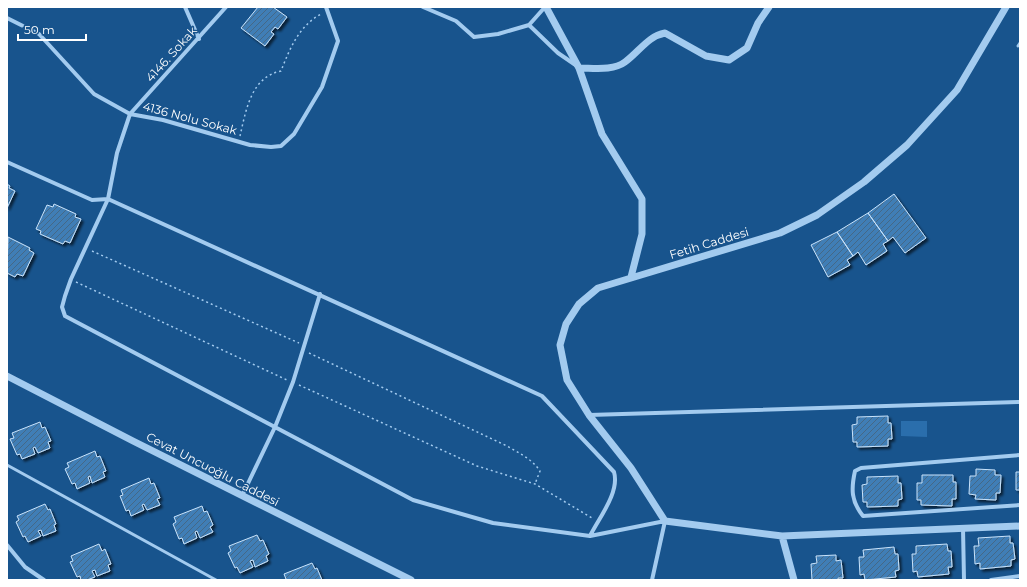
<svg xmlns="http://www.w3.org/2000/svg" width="1027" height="587" font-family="Montserrat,sans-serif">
<defs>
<pattern id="building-hatch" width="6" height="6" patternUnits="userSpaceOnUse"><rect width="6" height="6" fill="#407eb6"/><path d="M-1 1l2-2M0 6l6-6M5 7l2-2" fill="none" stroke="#456886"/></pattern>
<filter id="shadow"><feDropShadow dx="2.5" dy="2.5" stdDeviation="1" flood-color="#0009"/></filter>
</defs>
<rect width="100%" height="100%" fill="#18548d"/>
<!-- park -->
<path fill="#2a6eac" d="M901 421H927V437L901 436Z"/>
<!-- building -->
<path fill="url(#building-hatch)" stroke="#c9e3fb" filter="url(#shadow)" d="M258 7H273L287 17 278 29 275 27 271 32 274 34 265 46 241 28Z
M7 184 10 186 9 188 15 191 7 208Z
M894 194 926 238 905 253 893 237 888 241 868 213Z
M54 204 76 214 75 217 81 219 70 243 65 241 63 244 40 234 41 231 36 229 47 205 53 207Z
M868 213 888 241 883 244 887 251 866 265 858 252 853 256 837 232Z
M837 232 853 256 847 260 850 265 828 277 811 245Z
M8 237 30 248 29 250 34 253 23 276 17 274 15 277 7 273Z
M888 416V423H891L892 439H888V446L857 447V442H853L852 425 857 424V417Z
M40 422 42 428 45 427 51 441 48 442 50 448 38 453 35 447 33 448 35 454 22 459 20 454 17 455 10 439 14 438 12 433Z
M95 451 97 457 100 456 106 471 103 472 105 477 92 483 90 476 88 477 90 483 77 489 75 483 72 484 65 469 69 467 67 463Z
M976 469 995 470V475H1001L1000 493H996V500L975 499 976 495 969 494 970 476H976Z
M1016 472H1020V490H1016Z
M922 475H953V482H956V499H952V506L921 505V500H917V483H922Z
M898 476V483H901L902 499 898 500V506L867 507V502H863L862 485 867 484V477Z
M149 478 151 484 154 483 160 498 157 499 160 505 147 510 144 504 142 505 144 510 131 516 129 510 126 511 120 496 123 495 121 490Z
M45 504 48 510 50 509 56 524 54 525 56 531 43 536 41 530 38 531 41 536 28 542 25 536 23 537 16 522 19 520 17 516Z
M202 506 204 512 207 511 213 525 210 527 213 532 200 538 197 531 195 532 197 538 184 544 182 538 179 539 173 524 176 522 174 517Z
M257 535 260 541 263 540 269 554 266 556 268 561 255 567 253 560 250 561 253 567 240 573 237 567 235 568 228 553 231 551 229 546Z
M1010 536V543H1013L1015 559 1011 560V566L980 569V563L975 564 974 546H979L978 538Z
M99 544 102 551 105 549 111 564 108 565 110 571 97 576 95 570 92 571 95 577 87 580H81L80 576 77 577 70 562 73 561 71 556Z
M947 544 948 551H951L952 567H948L949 574 918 577 917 571 913 572 912 554H916V546Z
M894 547 895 554H898L899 570 895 571 896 577 865 580 864 574 860 575 859 557H864L863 550Z
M836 555V561L841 560 843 578H838V580H812L811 564 817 563 816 556Z
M312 563 315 569 317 568 322 580H284L286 579 284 574Z"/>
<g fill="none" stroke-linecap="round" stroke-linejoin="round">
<!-- path -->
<path stroke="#a3cbef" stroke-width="1.5" stroke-dasharray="2 3" stroke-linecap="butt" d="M240 136C246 110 251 77 281 71 290 48 299 26 321 14
M92 251 299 343
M76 282 287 380
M309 353 507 446C519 453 532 459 540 471L535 484
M299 385 477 466 535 484 592 518"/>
<!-- service -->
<path stroke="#a3cbef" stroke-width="3" d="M1018 46 1020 43
M7 465 216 580"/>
<!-- minor -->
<path stroke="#a3cbef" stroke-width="4" d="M185 7 199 39
M226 7 130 114 117 153 108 199 71 279 65 296 62 307 65 316 413 500 493 523 590 536 665 521 652 580
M423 7 456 21 474 37 498 34 529 25 558 53 577 66
M7 18 39 34 94 94 130 114 163 120 250 145 271 147 281 146 294 134 322 87 338 41 326 7
M529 25 545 7
M7 162 92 200 108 199 542 396 614 472C620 492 599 518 590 536
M589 415 1020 402
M1020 455 861 468 855 471C851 489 851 501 863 516L1020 505
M242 496 275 427 293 382 320 294
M963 528 964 580
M7 545 25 567 44 580
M991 580 1020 576"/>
<!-- tertiary -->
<path stroke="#a3cbef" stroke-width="7" d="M546 7 579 68 602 134 642 199V234L631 277
M1006 7 957 90 907 145 864 182 817 215 780 233 598 288 579 304 566 324 560 345 567 380 589 415 631 468 665 521 782 536 1020 526
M579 68C594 68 613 71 625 62 639 52 648 36 665 33L706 56 729 60 747 48 758 23 769 7
M7 376 133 441 411 580
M782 536 794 580"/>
</g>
<g text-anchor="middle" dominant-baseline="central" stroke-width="3" stroke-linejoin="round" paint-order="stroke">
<!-- street labels -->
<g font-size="12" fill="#fff" stroke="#18548d">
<text transform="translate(171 54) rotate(-48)">4146. Sokak</text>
<text transform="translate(190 118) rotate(15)">4136 Nolu Sokak</text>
<text transform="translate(709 243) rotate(-17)">Fetih Caddesi</text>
<text transform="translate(213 469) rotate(27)">Cevat Uncuoğlu Caddesi</text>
</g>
</g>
<!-- border -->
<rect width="1027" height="587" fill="none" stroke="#ffffff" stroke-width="16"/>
<!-- scale -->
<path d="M18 34v6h68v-6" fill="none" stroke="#ffffff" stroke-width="2"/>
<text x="24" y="34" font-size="12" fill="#ffffff" stroke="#18548d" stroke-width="3" paint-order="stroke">50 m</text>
</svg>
